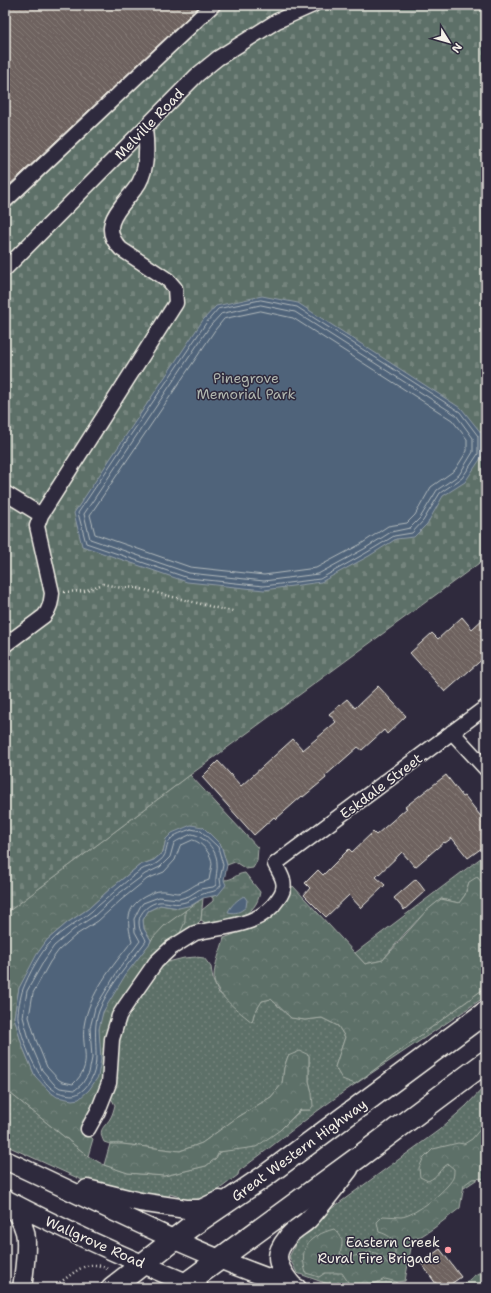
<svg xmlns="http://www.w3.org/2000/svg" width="491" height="1293" font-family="'Shantell Sans',sans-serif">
<defs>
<pattern id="grass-dots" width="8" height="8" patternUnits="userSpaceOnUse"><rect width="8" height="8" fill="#5d6f67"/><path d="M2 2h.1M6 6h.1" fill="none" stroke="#75847d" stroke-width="1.8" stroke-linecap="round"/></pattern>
<pattern id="forest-crowns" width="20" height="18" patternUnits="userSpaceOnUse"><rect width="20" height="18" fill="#5d6f67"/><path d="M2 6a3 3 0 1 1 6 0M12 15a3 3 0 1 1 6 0" fill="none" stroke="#75847d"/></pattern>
<pattern id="wetland-marsh" width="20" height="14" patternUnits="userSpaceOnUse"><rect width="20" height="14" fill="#5d6f67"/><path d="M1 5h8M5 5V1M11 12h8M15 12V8" fill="none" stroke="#75847d"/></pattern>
<pattern id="cemetery-stones" width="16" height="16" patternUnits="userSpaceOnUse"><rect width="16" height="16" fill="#5d6f67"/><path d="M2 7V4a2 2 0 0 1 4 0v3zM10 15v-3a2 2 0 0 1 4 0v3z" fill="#75847d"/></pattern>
<pattern id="building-back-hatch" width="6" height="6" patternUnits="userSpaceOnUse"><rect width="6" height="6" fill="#6e625e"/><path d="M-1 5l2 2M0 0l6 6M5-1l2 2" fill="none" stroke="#837975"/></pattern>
</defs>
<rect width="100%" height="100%" fill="#2f2a3d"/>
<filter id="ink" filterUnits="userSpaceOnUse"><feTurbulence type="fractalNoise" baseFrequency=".025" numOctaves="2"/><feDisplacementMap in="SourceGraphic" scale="8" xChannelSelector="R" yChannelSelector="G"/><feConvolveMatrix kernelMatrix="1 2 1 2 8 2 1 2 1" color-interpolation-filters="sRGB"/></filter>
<g filter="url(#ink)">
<!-- grass -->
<path fill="url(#grass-dots)" stroke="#a8b0a8" d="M486 854V891L485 885 469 882 465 895 459 903 441 899C419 916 400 938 383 960L365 964 355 953Z
M203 898 201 920 195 926 171 942C182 931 185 926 185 910Z
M196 957 204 958 211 967 213 980 218 992 252 1022 254 1014 262 1001 271 999 291 1018 305 1020 322 1018 338 1026 345 1037 335 1067 355 1084 486 987V996C440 1028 392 1059 345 1091 309 1116 274 1145 239 1171L238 1175 217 1191 197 1202 177 1203 180 1197 170 1194 167 1202 91 1184 5 1145V1089L88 1156 104 1165 128 1173 164 1176 206 1166 216 1158 219 1152 236 1149 280 1130 301 1110H310L312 1093 309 1081V1056H288L284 1068 282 1084 271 1097 235 1119 202 1143 180 1151 122 1144H110L104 1142C97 1128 105 1128 111 1117 113 1113 114 1109 115 1105L111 1098 114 1082 115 1050 123 1021 164 960 168 962 184 958Z
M486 1085V1187L479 1178 396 1234 397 1288H339L297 1273 289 1257 295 1245 294 1236 439 1130 466 1106Z"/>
<!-- forest -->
<path fill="url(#forest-crowns)" stroke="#a8b0a8" d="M190 775 258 848 257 861 253 868 246 869 235 862 227 865 221 845 203 827 166 839 163 852 154 860 140 865 111 888 88 909 67 923 47 940 19 988 14 1017 22 1045 35 1076 101 1059C100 1049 98 1038 99 1028 103 998 131 966 150 943 154 931 175 918 185 910V922L180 933 155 955 128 996 106 1073 87 1134 93 1139 88 1156 5 1089V914Z
M477 877 485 886 486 891V987L355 1084 342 1079 335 1067 345 1037 338 1026 322 1018 305 1020 291 1018 271 999 262 1001 254 1014 252 1022C241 1013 213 993 214 978 214 964 221 951 224 938L268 921 293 886 365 964 383 960 426 911 441 899 459 903 465 895 469 882Z
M300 1051 309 1055V1081L312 1093 313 1106 310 1110H300L280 1130 256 1147 219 1152 216 1158 206 1166 164 1176 128 1173 104 1165 110 1144H122L180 1151 202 1143 235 1119 271 1097 282 1084 284 1068 288 1056Z
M486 1122V1178L472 1179 464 1185 460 1208 434 1228 412 1242 405 1281 397 1282 385 1279 365 1288H352L342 1273H325L319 1277 306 1273C298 1247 309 1236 334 1229 344 1238 343 1241 340 1254 356 1265 371 1238 388 1264L393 1263C397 1247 397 1237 379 1232L377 1222 383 1216C389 1216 395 1217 401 1217 415 1216 447 1190 453 1178 454 1175 454 1172 454 1169L448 1164C438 1170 439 1176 428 1181L420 1177 419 1168 423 1159 433 1149 458 1143 464 1144 472 1139Z
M486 1269V1288H459L475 1275Z"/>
<!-- wetland -->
<path fill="url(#wetland-marsh)" stroke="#a8b0a8" d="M163 852 203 898 165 925 151 940 144 929 143 920 148 911 160 905 179 908 145 864 154 860Z
M245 873 260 892C256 918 231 920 209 925L201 920 202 910 213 901V898L210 896H214L224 880C234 880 235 874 245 873Z"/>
<!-- cemetery -->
<path fill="url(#cemetery-stones)" stroke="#a8b0a8" d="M223 5H486V558L190 775 5 914V213Z"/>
<!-- water -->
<path fill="#4f647a" stroke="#919ca6" d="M262 296 298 303 462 409 482 434 483 455 465 482 443 496 427 524 414 537 396 539 369 556 321 582 264 590 187 582 82 546 74 513 203 320 216 306Z
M191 825 203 827 221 845 227 865 224 880 226 885 218 895 203 898 192 905 179 908 160 905 148 911 143 920 144 929 151 940 150 943 126 974 103 1012 99 1029 101 1059 98 1077 89 1090 79 1099 72 1100 57 1097 49 1091 35 1076 22 1045 14 1017 19 988 37 954 47 940 67 923 88 909 111 888 140 865 154 860 163 852 166 839 172 833Z
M244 896 247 900 246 907C240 912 236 914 228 912 231 905 238 899 244 896Z"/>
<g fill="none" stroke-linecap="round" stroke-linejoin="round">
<!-- shore -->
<path stroke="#b2b9bc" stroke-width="1" d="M261 300 297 307 460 412 478 436V454L462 478 440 493 423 521 412 533 394 536 366 553 320 579 264 586 188 578 86 543 78 513 206 323 218 309Z
M261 305 295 312 456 415 473 438V452L459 475 437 490 420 518 410 528 391 532 364 549 318 574 264 581 189 573 90 539 84 514 210 326 221 314Z
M261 311 293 318 452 420 467 439V451L455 470 431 487 415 515 407 523 388 526 361 544 316 568 264 575 190 567 95 534 90 515 215 330 224 319Z
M191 829 201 831 218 847 223 865 220 879 221 885C216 893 211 891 203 894 195 897 189 902 181 903 174 905 166 901 159 902 150 903 139 912 139 922 139 934 144 933 146 941 131 961 107 988 99 1011 89 1037 106 1067 84 1089 77 1095 74 1096 65 1094 60 1093 56 1092 51 1088 36 1076 21 1038 18 1018 17 1013 21 994 23 989 28 976 41 951 51 942 56 936 63 931 69 927 77 921 85 917 92 911 108 898 123 883 141 870 145 867 152 867 157 863 169 855 164 849 170 840 174 834 184 832 191 829Z
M192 834C204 836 217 850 217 863 218 870 215 877 216 885L213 887 200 889 189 896 179 899 159 897 143 903 140 907 134 919 135 932 140 941 119 969 95 1008 90 1028 92 1058 89 1073 82 1084 75 1090 60 1088 54 1084 42 1070 30 1042 23 1017 27 991 45 959 54 946 73 930 94 916 117 895 145 874 160 867 170 857 174 843 177 841Z
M193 840C202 842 212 855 212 864 211 869 210 875 209 880 205 882 201 882 197 884 191 887 186 892 178 893 172 893 166 890 159 891 155 891 152 893 148 895 126 905 126 921 132 941 113 966 89 993 84 1026 81 1049 94 1065 73 1084L63 1082 59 1080 47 1067 36 1040 29 1017 33 993 50 962 59 950 76 935 98 921 121 900 147 879 164 872 175 860 180 846Z"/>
</g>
<!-- building -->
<path fill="url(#building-back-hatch)" stroke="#f4f1e8" d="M5 5H201L5 189Z
M486 616V656L445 692 410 653 432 633 438 639 462 617 472 629Z
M378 686 406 716 387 734 384 730 362 750 358 747 325 776 326 778 303 797 302 796 276 819 274 817 254 835 202 777 218 761 241 786 293 739 303 750 336 722 329 714 347 699 355 708Z
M446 775 463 797 465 796 486 823V845L468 858 452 838 445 843 444 842 415 867 402 852 376 877 385 885 361 908 349 895 326 917 304 895 310 888 305 883 318 870 323 875 349 849 352 852 373 832 376 835 407 808 405 807Z
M416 879 425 891 404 910 394 898Z
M440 1249 461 1277 445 1288H439L421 1263Z"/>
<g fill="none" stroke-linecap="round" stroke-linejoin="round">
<!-- minor casing -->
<g stroke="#f4f1e8" stroke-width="17">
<path id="minor" d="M5 201 213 5
M5 269 197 75 218 58 277 21 313 5
M5 493 41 515
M5 645 44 616C50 609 51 602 52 593L37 526 41 515 176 303 175 288 168 280 121 249C95 224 126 204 139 183 148 167 147 146 145 128
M452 732 486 769
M88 1129 98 1111 109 1083 112 1039 119 1016 126 1005 156 962 171 948 195 933C225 926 260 927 278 899 282 894 285 888 283 881 282 876 278 870 275 864L486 707"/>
</g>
<!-- major casing -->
<g stroke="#f4f1e8" stroke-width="21">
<path id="major" d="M5 1160C101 1204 196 1255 297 1288
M87 1189 140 1202 186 1209H201L220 1200
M5 1199C68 1232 133 1261 199 1288
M8 1202C15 1211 22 1220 25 1232 28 1245 24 1274 22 1288
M294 1287C287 1279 278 1268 278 1257 278 1250 283 1243 287 1238 292 1230 302 1226 308 1220 323 1204 336 1186 349 1169"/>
</g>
<!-- highway casing -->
<g stroke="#f4f1e8" stroke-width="24">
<path id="highway" d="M112 1288 190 1227 265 1176 486 1012
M180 1288 359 1157 486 1062"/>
</g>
<!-- path -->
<path stroke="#f4f1e8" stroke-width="2.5" stroke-dasharray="1 3" stroke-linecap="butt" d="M64 592 84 591 103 584 122 588 125 587 137 588 221 609 233 611
M37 1287C40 1288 44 1288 46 1288 69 1284 82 1253 109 1270"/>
<!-- minor -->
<use href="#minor" stroke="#2f2a3d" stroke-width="14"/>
<!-- major -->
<use href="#major" stroke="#2f2a3d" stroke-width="18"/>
<!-- highway -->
<use href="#highway" stroke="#2f2a3d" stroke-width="21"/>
</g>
</g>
<!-- markers -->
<circle fill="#ff9aa2" stroke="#2f2a3d" stroke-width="1.5" cx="448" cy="1250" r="4"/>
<g text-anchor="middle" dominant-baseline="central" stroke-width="3" stroke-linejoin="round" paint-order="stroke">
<!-- street labels -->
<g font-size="14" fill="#f4f1e8" stroke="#2f2a3d">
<text transform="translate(149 124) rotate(-46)">Melville Road</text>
<text transform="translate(381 786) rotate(-37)">Eskdale Street</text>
<text transform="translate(299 1150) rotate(-36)">Great Western Highway</text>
<text transform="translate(95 1242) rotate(24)">Wallgrove Road</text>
</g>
<!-- park labels -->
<g font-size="14" fill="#b0b6ae" stroke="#2f2a3d">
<text x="246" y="378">Pinegrove<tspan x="246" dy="16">Memorial Park</tspan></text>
</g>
<!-- poi labels -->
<g font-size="14" fill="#f4f1e8" stroke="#2f2a3d" text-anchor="end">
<text x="440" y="1242">Eastern Creek<tspan x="440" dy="16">Rural Fire Brigade</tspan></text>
</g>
</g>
<!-- margin -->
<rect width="491" height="1293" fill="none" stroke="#2f2a3d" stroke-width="20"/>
<rect x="10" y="10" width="471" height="1273" fill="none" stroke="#f4f1e8" stroke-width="1.5" filter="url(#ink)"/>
<!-- north arrow -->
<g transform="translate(449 42) rotate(127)" stroke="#2f2a3d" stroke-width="3" paint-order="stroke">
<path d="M0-3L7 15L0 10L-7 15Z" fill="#f4f1e8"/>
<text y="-6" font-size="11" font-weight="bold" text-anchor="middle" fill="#f4f1e8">N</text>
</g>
</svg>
